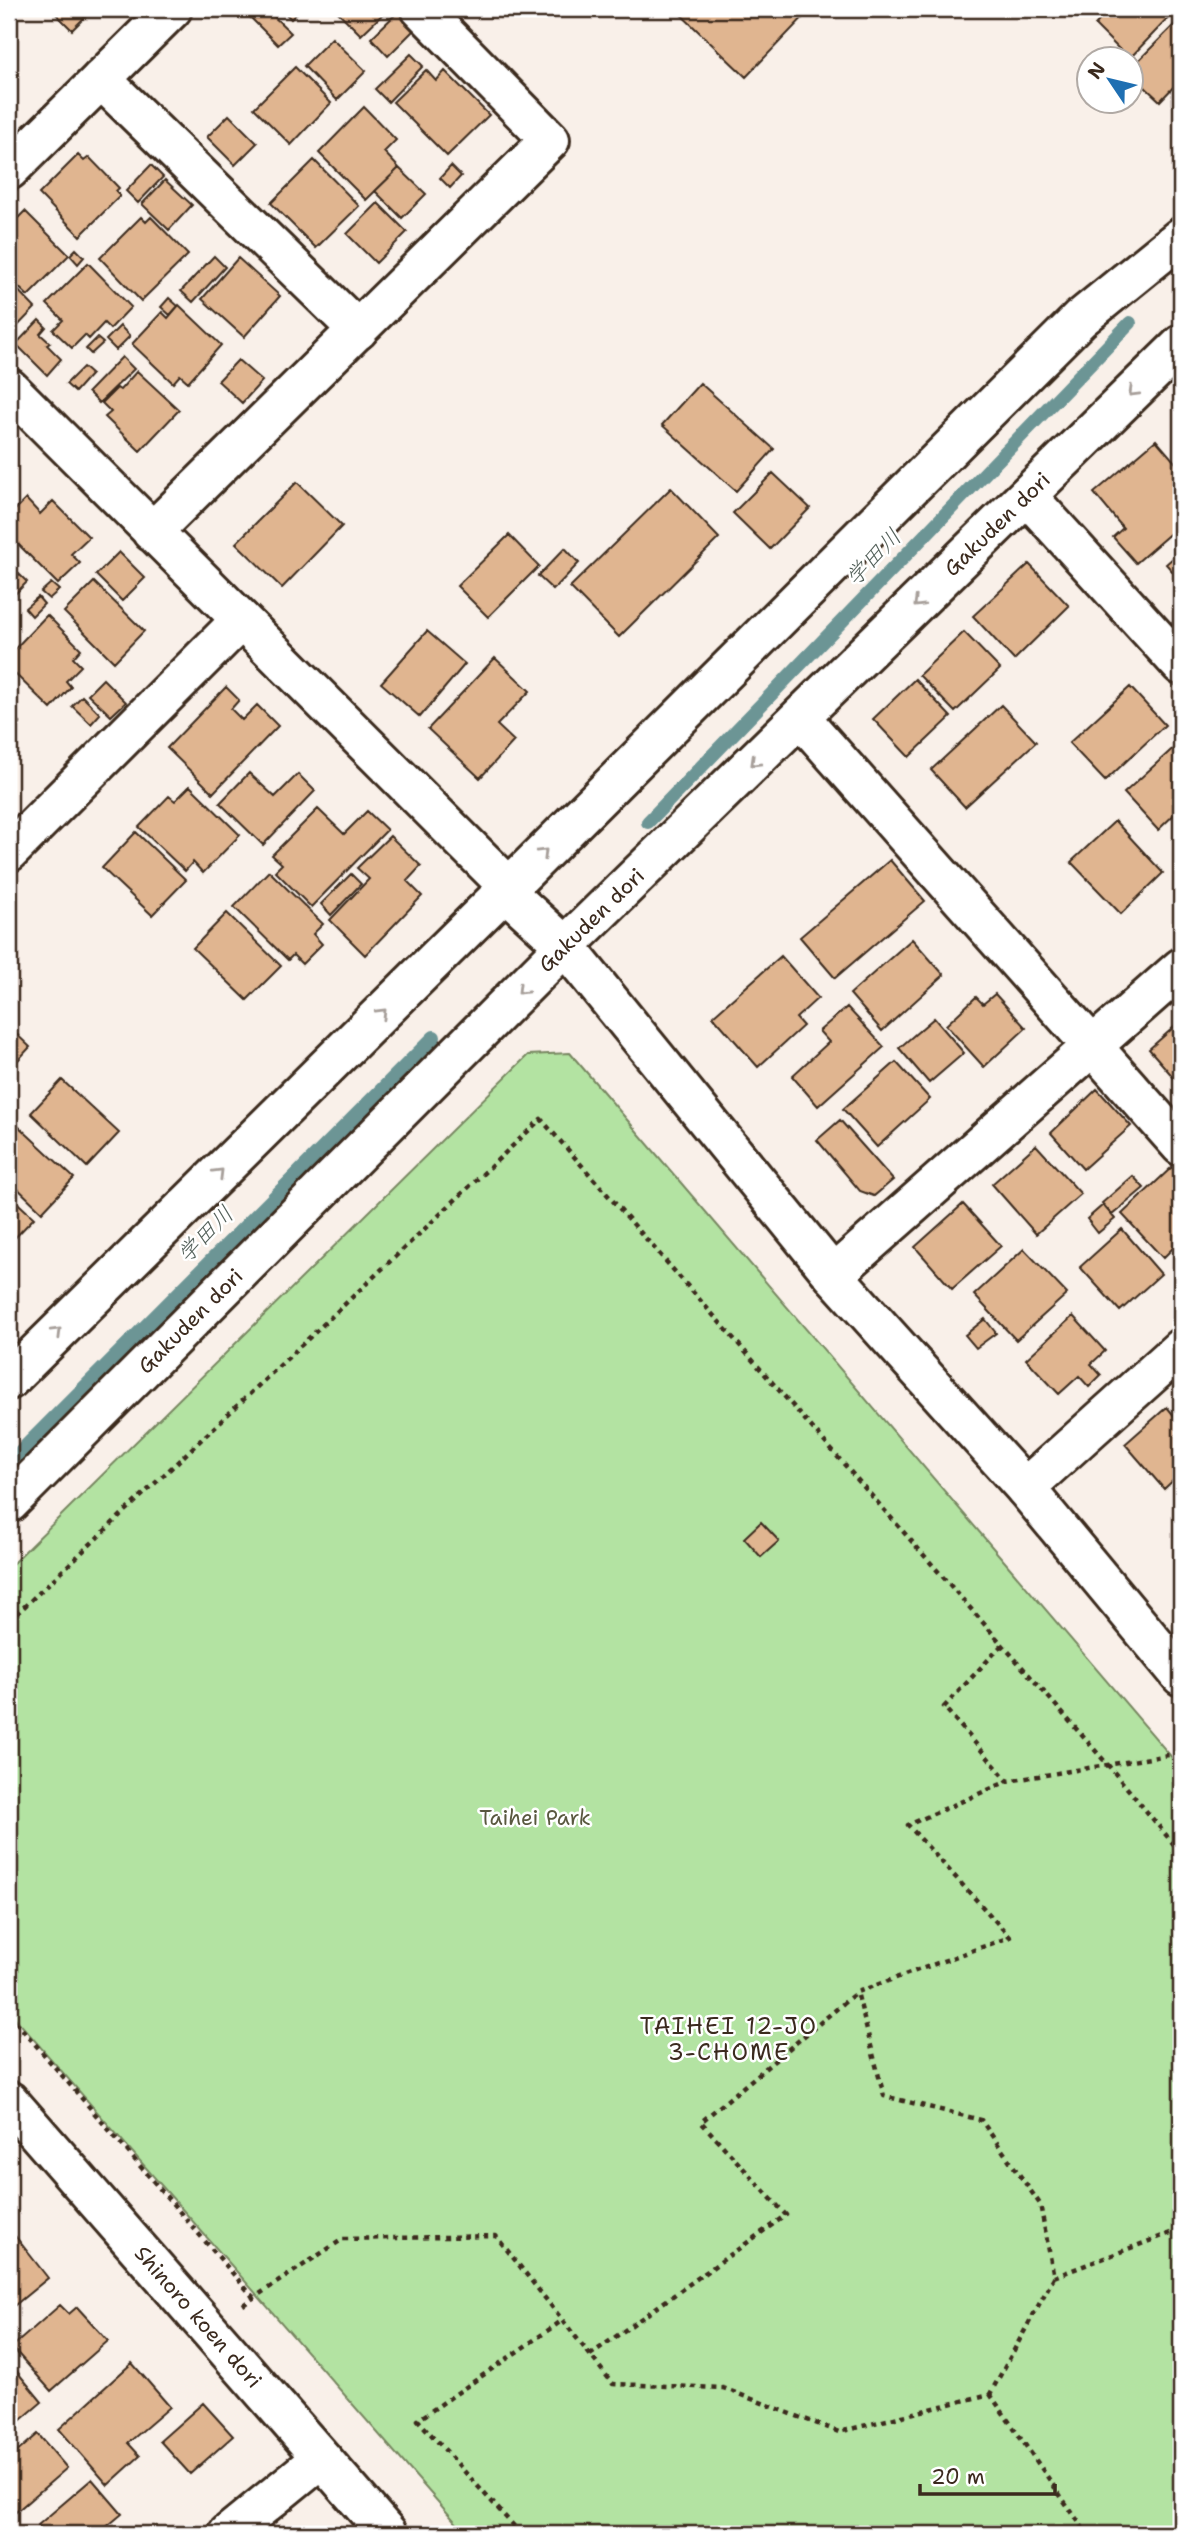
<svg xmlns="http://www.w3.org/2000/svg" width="1190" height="2543" font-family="'Shantell Sans','Klee One',sans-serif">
<rect width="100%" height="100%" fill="#f9f0e9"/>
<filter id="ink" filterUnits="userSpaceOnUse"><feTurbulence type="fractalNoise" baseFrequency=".0143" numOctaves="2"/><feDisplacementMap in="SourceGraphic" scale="14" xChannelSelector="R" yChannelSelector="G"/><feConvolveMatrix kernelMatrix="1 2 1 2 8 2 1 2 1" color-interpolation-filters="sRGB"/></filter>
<g filter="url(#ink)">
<!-- green -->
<path fill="#b3e3a2" stroke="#778660" stroke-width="2" d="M570 1053 1181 1768V2534H466L9 2011V1567L528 1055Z"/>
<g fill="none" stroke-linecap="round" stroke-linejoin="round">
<!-- stream -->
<path stroke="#6c9595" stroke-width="14" d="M648 822 1130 323
M9 1463 434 1037"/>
</g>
<!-- building -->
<path fill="#e0b590" stroke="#3b2a1e" stroke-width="2" d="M51 9H93L72 30Z
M259 9H266L291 33 278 45 250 17Z
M281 9H301L291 19Z
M335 9H384L386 11 361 35Z
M675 9H811L746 77Z
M1110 9H1177L1129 59 1095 25Z
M400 10 417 27 388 56 371 38Z
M1181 18V79L1160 101 1130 73V69Z
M332 38 366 71 337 100 304 66Z
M411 54 423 66 388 102 375 89Z
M295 67 331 103 291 145 254 108Z
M426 70 436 81 445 71 489 115 447 156 393 102Z
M364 107 396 140 384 152 399 168 366 200 319 153Z
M229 115 257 143 235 165 207 137Z
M78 155 84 161 89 157 119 188 116 191 120 196 80 236 39 194Z
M314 160 359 206 316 248 271 203Z
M151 165 163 177 138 203 126 191Z
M451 166 461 176 450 188 440 178Z
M399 168 426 194 402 218 375 191Z
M165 180 192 205 169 230 142 204Z
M378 203 407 232 376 263 347 234Z
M25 211 69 255 28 296 9 278V227Z
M141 217 146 222 151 217 188 255 141 301 100 258Z
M76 249 84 257 78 264 70 255Z
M214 256 225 267 193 302 181 291Z
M238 258 280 296 244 337 202 299Z
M88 263 131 307 110 329 104 323 89 339 85 335 72 348 53 330 63 320 47 304Z
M9 281 35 308 10 334 9 333Z
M169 298 178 306 170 315 161 307Z
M179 305 221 345 188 382 180 375 173 383 132 344 162 312 168 318Z
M39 320 46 327 40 334 50 343 47 345 61 359 47 375 16 344Z
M120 326 130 336 116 350 106 340Z
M97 338 103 343 91 354 86 349Z
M122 357 134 369 99 403 88 392Z
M238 360 262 381 242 403 218 381Z
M83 367 91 374 75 392 66 384Z
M137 371 179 410 140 451 105 417 111 412 102 403 117 388 120 390Z
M700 383 774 449 736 491 662 425Z
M1156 440 1181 469V524L1136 563 1113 537 1123 528 1094 493Z
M773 473 810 508 770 549 733 513Z
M297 482 342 526 282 588 236 543Z
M671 488 719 538 619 637 570 587Z
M26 499 40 514 53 501 89 537 71 554 80 563 58 584 9 535V516Z
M509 535 539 566 488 617 457 586Z
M565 548 579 563 553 590 538 576Z
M1181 551V581L1166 564Z
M119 552 145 578 122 601 96 575Z
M9 564 27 582 9 600Z
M1029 564 1069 606 1014 660 973 616Z
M94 582 144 631 114 662 64 612Z
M51 583 59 590 49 599 41 592Z
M38 597 44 604 32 616 25 608Z
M47 615 81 649 73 658 81 666 66 681 71 687 51 709 9 668V655Z
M427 631 465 664 420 717 381 683Z
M964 632 1000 669 955 712 919 675Z
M495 658 530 691 497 725 514 741 480 778 428 729Z
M103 679 126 702 111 716 88 694Z
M915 679 951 717 909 757 873 719Z
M226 687 239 700 231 709 242 720 257 705 278 726 213 793 167 748Z
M1130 687 1165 725 1105 781 1069 743Z
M82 696 100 714 91 724 72 706Z
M1001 705 1036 742 965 807 931 770Z
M9 712 20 723 9 734Z
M1179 743 1181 745V808L1158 830 1124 793Z
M249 773 275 797 298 774 315 791 263 845 220 803Z
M190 786 240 835 203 873 193 862 185 871 139 827 169 796 175 801Z
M318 809 344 834 367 811 387 830 311 907 275 871 282 864 272 855Z
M1115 821 1163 873 1121 914 1071 862Z
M136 832 186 880 152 915 102 868Z
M390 836 421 866 407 881 422 896 365 955 330 920 369 879 357 868Z
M890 860 925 901 835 978 800 937Z
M269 871 323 924 313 934 322 944 302 964 293 955 288 960 234 907Z
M351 874 361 884 331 915 321 904Z
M227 913 281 966 247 1000 193 948Z
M912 939 944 975 882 1031 850 994Z
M781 956 818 998 796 1018 803 1026 758 1067 713 1016Z
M995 994 1026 1028 984 1067 946 1025 976 997 983 1004Z
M847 1007 884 1047 818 1106 792 1076 829 1042 819 1031Z
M934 1018 964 1053 929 1083 899 1048Z
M1181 1021V1086L1149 1049Z
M9 1027 30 1047 9 1070Z
M896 1062 930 1099 877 1147 843 1109Z
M62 1080 119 1133 87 1167 31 1113Z
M1097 1089 1131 1126 1083 1169 1051 1133Z
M840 1120 893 1180 874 1196 860 1191 817 1140Z
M17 1125 74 1178 42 1212 9 1180V1134Z
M1036 1145 1081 1194 1036 1234 992 1184Z
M1172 1167 1181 1177V1240L1163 1258 1122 1214Z
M1133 1176 1144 1188 1112 1215 1102 1203Z
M9 1195 34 1218 9 1244Z
M963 1204 1001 1246 952 1289 915 1247Z
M1103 1205 1115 1219 1098 1233 1087 1219Z
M1122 1229 1161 1274 1120 1311 1080 1267Z
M1024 1249 1067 1294 1016 1340 974 1295Z
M1073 1316 1105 1351 1091 1364 1101 1375 1089 1387 1079 1376 1059 1394 1026 1359Z
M985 1319 996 1333 976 1348 965 1335Z
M1167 1407 1181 1424V1473L1164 1489 1125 1444Z
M761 1522 779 1541 761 1557 744 1538Z
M16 2237 48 2278 9 2310V2243Z
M60 2305 69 2314 77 2307 108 2341 51 2391 12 2347Z
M9 2362 42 2402 9 2430Z
M132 2363 170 2407 128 2443 140 2456 108 2485 59 2429Z
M203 2403 233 2436 190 2474 160 2441Z
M38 2434 67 2468 16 2512 9 2504V2459Z
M92 2479 122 2514 98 2534H46L38 2525Z"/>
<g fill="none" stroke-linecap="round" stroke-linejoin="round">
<!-- minor casing -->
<g stroke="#3b2a1e" stroke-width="44">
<g id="minor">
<path d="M101 79 358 330"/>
<path d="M9 170 172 9"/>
<path d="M9 388 509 887"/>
<path d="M1027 496 1181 665"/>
<path d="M152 532 550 140 421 9"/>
<path d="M801 718 1181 1146"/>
<path d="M9 852 241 620"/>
<path d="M505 891 565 946 833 1275 1025 1488 1181 1676"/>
<path d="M833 1275 1181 968"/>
<path d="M9 1380 505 891 1080 319 1181 237"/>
<path d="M1025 1488 1181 1348"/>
<path id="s1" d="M9 1503 565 946 1181 345"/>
<path id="s2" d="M9 2101 388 2534"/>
<path d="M228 2534 321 2458"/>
</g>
</g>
<!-- path -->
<path stroke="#3b2a1e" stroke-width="4.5" stroke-dasharray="5 5" stroke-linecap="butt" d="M9 1621 541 1119 1108 1765 1181 1853
M1002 1645 944 1707 1008 1781
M9 2014 254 2298
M1054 2277 1181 2229
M243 2305 343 2239 496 2236 613 2384 723 2388 839 2432 990 2394 1054 2277 1040 2204 981 2120 884 2096 857 1992 1010 1937 908 1825 1008 1781 1181 1753
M590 2355 786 2215 701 2122 857 1992
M990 2394 1087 2534
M521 2534 418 2420 563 2320"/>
<!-- minor -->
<use href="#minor" stroke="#fff" stroke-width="38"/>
</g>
<!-- one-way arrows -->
<defs><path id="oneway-chevron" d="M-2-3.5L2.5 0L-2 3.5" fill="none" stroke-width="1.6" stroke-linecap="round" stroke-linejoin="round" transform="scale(1.75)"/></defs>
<g stroke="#a79f9a">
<use href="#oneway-chevron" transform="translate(1133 392) rotate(136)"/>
<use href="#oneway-chevron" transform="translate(918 603) rotate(136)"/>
<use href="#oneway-chevron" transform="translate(755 762) rotate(136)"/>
<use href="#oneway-chevron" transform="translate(543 853) rotate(-45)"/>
<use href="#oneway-chevron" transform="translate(522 990) rotate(135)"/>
<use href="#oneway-chevron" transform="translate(382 1013) rotate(-45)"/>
<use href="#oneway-chevron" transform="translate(219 1173) rotate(-45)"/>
<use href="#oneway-chevron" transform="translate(57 1332) rotate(-45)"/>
</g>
</g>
<g text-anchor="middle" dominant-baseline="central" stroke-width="5" stroke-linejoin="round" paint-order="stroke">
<!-- street labels -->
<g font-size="21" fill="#3b2a1e" stroke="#fff">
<text stroke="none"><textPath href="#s1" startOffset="1391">Gakuden dori</textPath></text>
<text stroke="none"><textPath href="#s1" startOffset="824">Gakuden dori</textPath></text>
<text stroke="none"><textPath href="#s1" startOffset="257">Gakuden dori</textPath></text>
<text stroke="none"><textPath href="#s2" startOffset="287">Shinoro koen dori</textPath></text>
</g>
<!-- park labels -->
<g font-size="21" fill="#59583f" stroke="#fff">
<text x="535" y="1818">Taihei Park</text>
</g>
<!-- water labels -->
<g font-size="23" font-style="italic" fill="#53605a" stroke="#fff">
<text transform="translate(873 557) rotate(-46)">学田川</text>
<text transform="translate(205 1234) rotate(-45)">学田川</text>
</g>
<!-- neighbourhood labels -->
<g font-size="23" letter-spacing="2" fill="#3b2a1e" stroke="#fff">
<text x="729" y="2026">TAIHEI 12-JO<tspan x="729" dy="26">3-CHOME</tspan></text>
</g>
</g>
<!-- margin -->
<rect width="1190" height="2543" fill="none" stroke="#fff" stroke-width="35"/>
<rect x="18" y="18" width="1155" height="2508" fill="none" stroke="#3b2a1e" stroke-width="2.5" filter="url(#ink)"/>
<!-- north arrow -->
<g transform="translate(1110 80) rotate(305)"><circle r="33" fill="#ffffff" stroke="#b1aaa5" stroke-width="2"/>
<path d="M0-5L12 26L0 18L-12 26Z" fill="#1f6fb2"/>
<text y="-10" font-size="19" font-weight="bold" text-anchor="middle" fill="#3b2a1e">N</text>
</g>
<!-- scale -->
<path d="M920 2484v10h135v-10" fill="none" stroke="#3b2a1e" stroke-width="3.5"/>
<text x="931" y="2484" font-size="21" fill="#3b2a1e" stroke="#ffffff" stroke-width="5" paint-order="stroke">20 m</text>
</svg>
